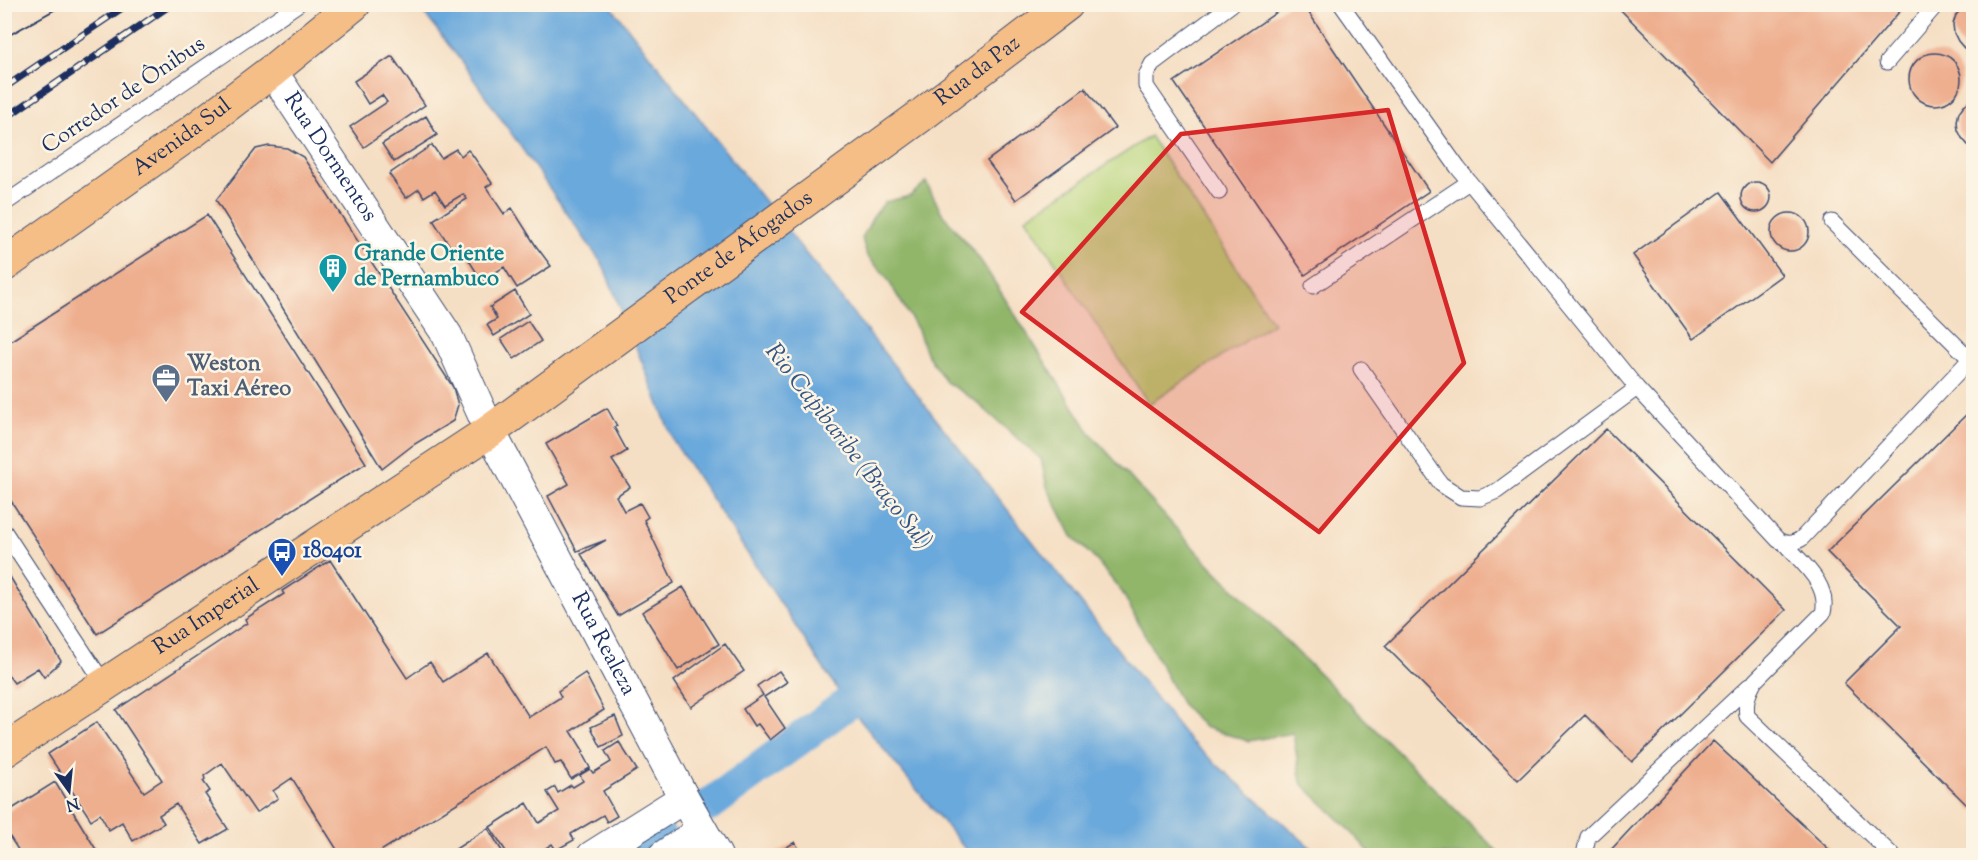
<svg xmlns="http://www.w3.org/2000/svg" width="1978" height="860" font-family="'Sorts Mill Goudy',serif">
<rect width="100%" height="100%" fill="#fcf5e5"/>
<filter id="ink" filterUnits="userSpaceOnUse"><feTurbulence type="fractalNoise" baseFrequency=".0167" numOctaves="2"/><feDisplacementMap in="SourceGraphic" scale="12" xChannelSelector="R" yChannelSelector="G"/><feConvolveMatrix kernelMatrix="1 2 1 2 8 2 1 2 1" color-interpolation-filters="sRGB"/></filter>
<filter id="wash" filterUnits="userSpaceOnUse"><feTurbulence type="fractalNoise" baseFrequency=".008" numOctaves="4" result="noise"/><feDisplacementMap in="SourceGraphic" scale="24" xChannelSelector="R" yChannelSelector="G"/><feGaussianBlur stdDeviation="1.35" result="paint"/><feColorMatrix in="noise" values="0 0 0 0 0 0 0 0 0 0 0 0 0 0 0 0 0 1.4 0 .05"/><feComposite in="paint" operator="in"/></filter>
<g filter="url(#wash)">
<rect width="100%" height="100%" fill="#f5dfc4"/>
<!-- green -->
<path fill="#b7d47a" stroke="#69826c" stroke-width="1.5" d="M1150 136 1273 323 1149 404 1026 218Z"/>
<!-- forest -->
<path fill="#91b66a" stroke="#567264" stroke-width="1.5" d="M926 182 942 213 981 261 1090 433 1200 555 1501 855H1372L1347 827 1301 783 1293 733 1248 741 1204 727 1181 703 1122 592 1097 561 1072 536 1047 487 1041 459 973 399 946 382 926 353 918 330 885 275 867 256 862 238 873 217 885 202 910 196Z"/>
<!-- water -->
<path fill="#6aa9dc" stroke="#426c9d" stroke-width="1.5" d="M418 5H610L1189 740 1319 855H970L847 704 674 442 603 265 461 61Z"/>
<g fill="none" stroke-linecap="round" stroke-linejoin="round">
<!-- canal -->
<path stroke="#6aa9dc" stroke-width="33" d="M708 806 847 704
M632 856 660 837"/>
</g>
<g id="blocks">
<!-- building -->
<path fill="#eeaf8f" d="M1289 4H1303L1429 191 1305 275 1174 82Z
M1615 4H1906L1770 162Z
M1966 4H1974V52L1964 48 1958 41 1954 33 1953 24 1956 15Z
M1909 79a26 26 0 1 1 52 0a26 26 0 1 1-52 0Z
M392 56 425 105 364 147 350 127 387 102 382 95 368 104 354 81Z
M1085 88 1115 128 1016 200 987 161Z
M1974 99V147L1968 145 1962 138 1958 130 1957 121 1959 112 1964 105Z
M426 116 437 135 394 162 382 144Z
M432 145 441 158 456 149 461 156 468 150 471 153 492 183 486 187 504 214 512 208 536 246 551 266 517 288 504 267 482 281 458 243 451 248 433 220 467 199 463 194 445 205 435 190 424 197 419 189 406 198 389 174Z
M269 146 287 148 303 157 453 387 458 405 453 421 413 445 382 469 216 200 256 149Z
M1741 197a15 15 0 1 1 30 0a15 15 0 1 1-30 0Z
M1721 192 1782 275 1693 339 1633 255Z
M1771 232a19 19 0 1 1 38 0a19 19 0 1 1-38 0Z
M207 215 366 463 97 634 4 490V345Z
M515 291 529 314 494 336 487 325 497 319 490 307Z
M528 321 541 341 514 359 501 339Z
M1974 407V812L1844 683 1901 626 1827 552Z
M607 408 617 426 614 427 627 451 612 460 630 487 616 496 624 511 640 503 648 517 644 520 674 583 618 616 581 554 606 540 577 551 548 496 569 484 546 444Z
M1606 429 1786 610 1632 762 1585 715 1518 780 1385 646Z
M330 560 407 678 430 662 443 682 488 653 529 717 561 697 558 691 585 673 604 710 571 731 584 752 582 753 590 768 571 779 561 762 555 764 546 747 373 856H341L292 778 273 791 278 798 256 813 222 763 204 776 205 779 203 781 210 791 205 794 228 829 202 844 176 804 159 815 164 823 133 841 122 822 109 830 100 814 91 820 48 754 97 722 144 792 162 780 116 710 247 623 245 619 284 594 282 591Z
M4 567 61 661 44 677 38 668 14 683 8 675 4 677Z
M683 587 719 644 678 670 642 612Z
M725 644 744 671 691 707 674 681Z
M779 671 787 682 764 697 785 728 770 740 758 724 754 726 743 709 763 695 757 686Z
M615 716 623 736 601 747 591 727Z
M1713 741 1836 856H1609L1607 854Z
M619 742 637 770 603 791 617 816 607 822 603 815 571 834 574 840 556 850 552 844 533 856H509L490 827 527 803 539 823 559 811 547 792 555 787 558 793 571 785 573 787 583 781 580 775 590 769 593 773 611 762 605 751Z
M55 782 100 856H22L4 828V814Z
M488 828 505 856H442L448 854Z
M795 842 803 856H772Z"/>
</g>
</g>
<g filter="url(#ink)">
<use href="#blocks" fill-opacity="0" stroke="#3c496d" stroke-width="1.5"/>
<g fill="none" stroke-linecap="round" stroke-linejoin="round">
<!-- service casing -->
<g stroke="#3c496d" stroke-width="17">
<path id="service" d="M1341 4 1458 168 1637 388 1778 540C1787 545 1792 544 1801 539L1974 355
M1887 62 1937 4
M1219 192 1146 86V76L1152 64 1232 4
M4 204 298 4
M1832 222 1970 359
M1313 286 1469 182
M1361 369 1441 484 1461 497 1480 498 1497 491 1637 388
M4 531 105 685
M1786 545C1803 564 1830 585 1823 613L1755 681C1748 693 1745 702 1747 716L1893 856
M1586 856 1585 850 1588 837 1750 685"/>
</g>
<!-- minor casing -->
<g stroke="#3c496d" stroke-width="32">
<g id="minor">
<path id="s1" d="M272 71 447 335 490 431 684 798 717 856"/>
<path d="M592 856 684 798"/>
<path d="M663 856 702 830"/>
</g>
</g>
<!-- trunk casing -->
<g stroke="#3c496d" stroke-width="35">
<g id="trunk">
<path id="s2" d="M4 265 193 131 272 71 354 4"/>
<path id="s3" d="M4 751 490 431 919 117 1067 4"/>
</g>
</g>
<!-- service -->
<use href="#service" stroke="#fff" stroke-width="15"/>
<!-- minor -->
<use href="#minor" stroke="#fff" stroke-width="30"/>
<!-- trunk -->
<use href="#trunk" stroke="#f6be87" stroke-width="33"/>
<!-- tram -->
<path stroke="#1b2f5e" stroke-width="1.5" d="M4 38 65 4"/>
<!-- rail casing -->
<g stroke="#1b2f5e" stroke-width="7">
<path id="rail" d="M4 88 128 4
M4 119 172 4"/>
</g>
<!-- rail -->
<use href="#rail" stroke="#fcf5e5" stroke-width="4.5" stroke-dasharray="14" stroke-linecap="butt"/>
</g>
</g>
<!-- marked area -->
<path fill="#d62828" fill-opacity="0.2" stroke="#d62828" stroke-width="4.5" stroke-linejoin="round" d="M1388 110 1464 363 1319 532 1022 312 1181 134Z"/>
<!-- icons -->
<defs>
<g id="building-pin" transform="scale(1.5)"><path d="M0 17L-7.5 6A9.5 9.5 0 1 1 7.5 6Z" fill="#0f9aa8" stroke="#fcf5e5"/><path d="M-4-6H4V6H1V3H-1V6H-4ZM-2.5-4.3h1.7v1.8h-1.7ZM.8-4.3h1.7v1.8H.8ZM-2.5-1h1.7V.8h-1.7ZM.8-1h1.7V.8H.8Z" fill="#fff"/></g>
<g id="office-pin" transform="scale(1.5)"><path d="M0 17L-7.5 6A9.5 9.5 0 1 1 7.5 6Z" fill="#5c6f8a" stroke="#fcf5e5"/><path d="M-6-3h4V-5.5h4V-3h4V5H-6ZM-1-4.5V-3h2v-1.5ZM-6 0V1H6V0Z" fill="#fff"/></g>
<g id="bus-pin" transform="scale(1.5)"><path d="M0 17L-7.5 6A9.5 9.5 0 1 1 7.5 6Z" fill="#1a4fb4" stroke="#fcf5e5"/><path d="M-5-6H5V4H4V6H2V4H-2V6H-4V4H-5ZM-3.5-4V0h7V-4ZM-3.5 1.2v1.5H-2V1.2ZM2 1.2v1.5H3.5V1.2Z" fill="#fff"/></g>
</defs>
<g fill-rule="evenodd">
<use href="#building-pin" x="333" y="268"/>
<use href="#office-pin" x="166" y="378"/>
<use href="#bus-pin" x="282" y="552"/>
</g>
<g text-anchor="middle" dominant-baseline="central" stroke-width="5" stroke-linejoin="round" paint-order="stroke">
<!-- street labels -->
<g font-size="22" fill="#1b2f5e" stroke="#fcf5e5">
<text stroke="none"><textPath href="#s3" startOffset="1188">Rua da Paz</textPath></text>
<text transform="translate(124 96) rotate(-34)">Corredor de Ônibus</text>
<text stroke="none"><textPath href="#s2" startOffset="219">Avenida Sul</textPath></text>
<text stroke="none"><textPath href="#s1" startOffset="104">Rua Dormentos</textPath></text>
<text stroke="none"><textPath href="#s3" startOffset="891">Ponte de Afogados</textPath></text>
<text stroke="none"><textPath href="#s3" startOffset="243">Rua Imperial</textPath></text>
<text stroke="none"><textPath href="#s1" startOffset="663">Rua Realeza</textPath></text>
</g>
<!-- culture labels -->
<g font-size="22" font-weight="bold" fill="#0d838f" stroke="#fcf5e5" text-anchor="start">
<text x="354" y="255">Grande Oriente<tspan x="354" dy="25">de Pernambuco</tspan></text>
</g>
<!-- service labels -->
<g font-size="22" font-weight="bold" fill="#4e5e75" stroke="#fcf5e5" text-anchor="start">
<text x="187" y="365">Weston<tspan x="187" dy="25">Taxi Aéreo</tspan></text>
</g>
<!-- transit labels -->
<g font-size="22" font-weight="bold" fill="#164399" stroke="#fcf5e5" text-anchor="start">
<text x="303" y="552">180401</text>
</g>
<!-- water labels -->
<g font-size="24" font-style="italic" fill="#335484" stroke="#fcf5e5">
<text transform="translate(848 447) rotate(52)">Rio Capibaribe (Braço Sul)</text>
</g>
</g>
<!-- margin -->
<rect width="1978" height="860" fill="none" stroke="#fcf5e5" stroke-width="24"/>
<!-- north arrow -->
<g transform="translate(69 791) rotate(165)" stroke="#fcf5e5" stroke-width="4.5" paint-order="stroke">
<path d="M0-4.5L10 22L0 15L-10 22Z" fill="#1b2f5e"/>
<text y="-9" font-size="16" font-weight="bold" text-anchor="middle" fill="#1b2f5e">N</text>
</g>
</svg>
